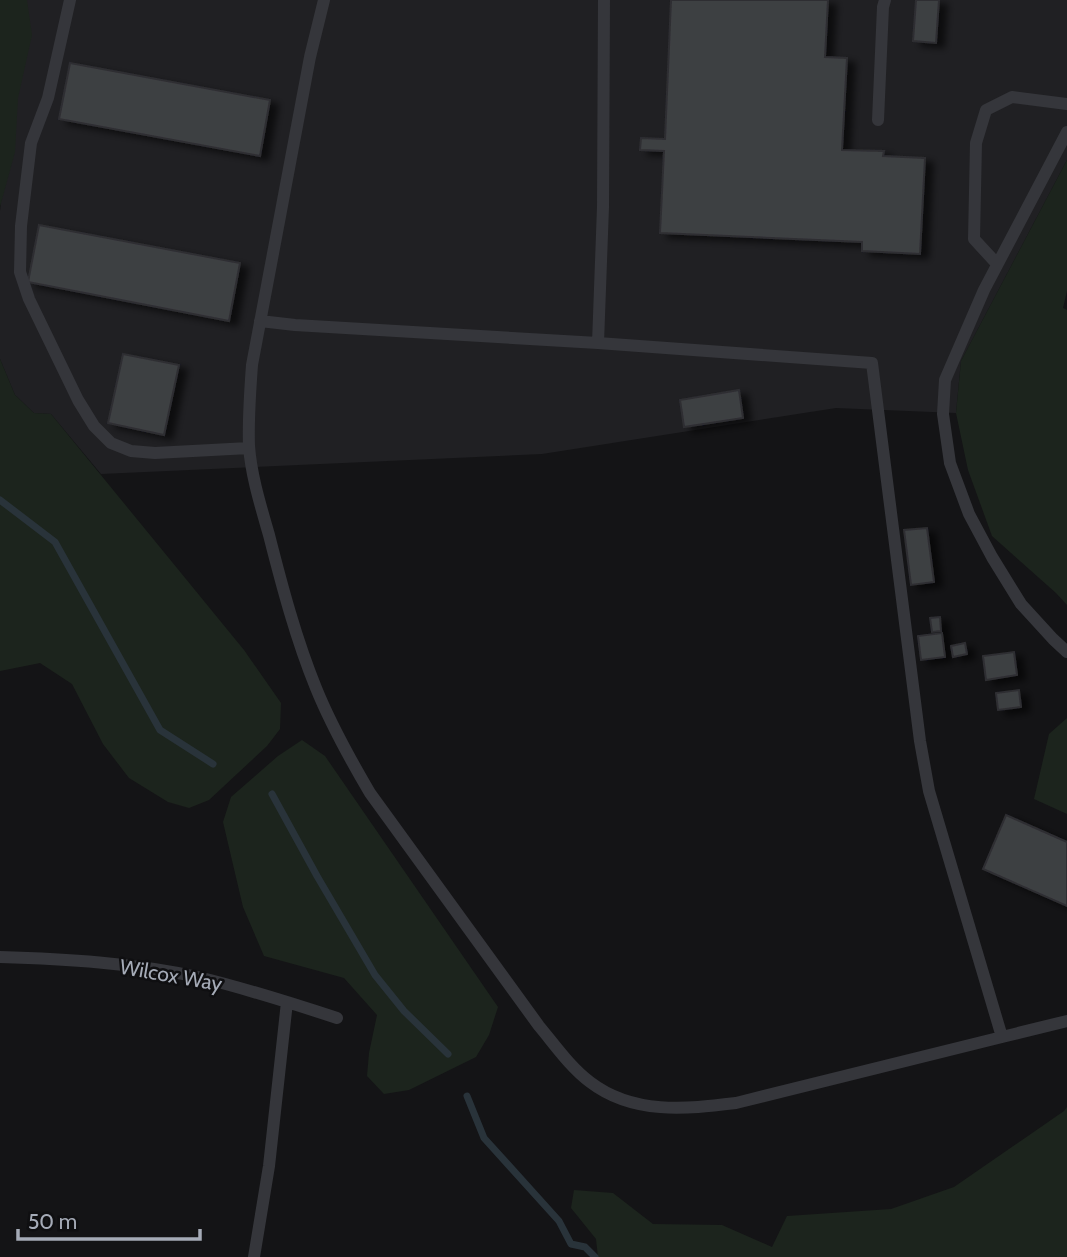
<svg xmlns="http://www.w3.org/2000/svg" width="1067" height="1257" font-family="Cabin,sans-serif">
<defs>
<filter id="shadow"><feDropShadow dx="8" dy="4.5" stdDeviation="3.5" flood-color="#0009"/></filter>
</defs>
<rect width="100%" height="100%" fill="#141416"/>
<!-- built -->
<path fill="#202023" d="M24 0H1067V160L961 361 956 413 836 408 542 454 101 474 51 414 34 413 15 395 0 359V211Z"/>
<!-- green -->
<path fill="#1c241d" d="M0 0H27L32 35 18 98 15 152 0 207Z
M1067 160V291L1063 308 1067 310V605L1056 593 992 536 968 470 956 413 961 361Z
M0 359 15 395 34 413 51 414 244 650 281 703 280 729 267 746 209 800 189 808 168 802 129 778 103 744 72 684 40 663 0 671Z
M1067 718V814L1034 799 1049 734Z
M302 740 325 756 498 1007 489 1035 476 1057 409 1090 384 1094 367 1076 369 1053 377 1015 344 978 264 956 243 907 223 822 231 797 278 756Z
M1067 1107V1257H598L596 1239 571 1208 574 1190 613 1193 653 1224 722 1225 772 1247 787 1216 891 1209 954 1187 1064 1111Z"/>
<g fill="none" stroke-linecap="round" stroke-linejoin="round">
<!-- stream -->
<path stroke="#29333a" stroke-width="7" d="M0 500 55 542 160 730 213 764
M272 794 317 876 375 975 404 1011 448 1054
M467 1096 484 1138 559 1221 571 1244 585 1247 595 1257"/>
</g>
<!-- building -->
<path fill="#3e3f43" stroke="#2e2e32" stroke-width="2" filter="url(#shadow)" d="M671 0H828L825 57 847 58 842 150 884 151 883 156 925 158 920 254 862 251V242L660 233 664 151 640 150 641 138 665 139Z
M916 0H939L936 43 913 41Z
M70 63 270 100 260 156 59 119Z
M39 225 240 263 229 321 28 282Z
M123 354 179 365 164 435 108 423Z
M739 390 743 418 684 427 680 400Z
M927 528 934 582 911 585 904 530Z
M940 617 941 631 932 632 930 618Z
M942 633 945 657 921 660 918 636Z
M965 643 967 654 953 657 951 646Z
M1014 652 1017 675 986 680 983 656Z
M1019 690 1021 707 998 710 996 693Z
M1006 815 1067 842V906L983 869Z"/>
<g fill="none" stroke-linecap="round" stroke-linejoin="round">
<!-- lane -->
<path stroke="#35363b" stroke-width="12" d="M70 0 48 98 31 143 21 226 20 272 29 299 78 400 94 426 111 443 131 451 155 453 249 448
M324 0 310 57 252 365C250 392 248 419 249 446 251 475 261 507 269 535 282 586 296 639 316 688 331 725 350 759 370 793L539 1026C555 1045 570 1067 590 1082 633 1115 686 1109 736 1103L1002 1037
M604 0 603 207 598 343 872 363 920 741 929 791 1002 1037 1067 1021
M878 120 883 7 885 0
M1067 132 984 290 945 380 943 414 950 463 969 514 992 557 1021 604 1053 639 1067 652
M997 264 974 239 976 143 986 110 1012 97 1067 104
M260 321 295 325 598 343
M0 957C66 959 133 963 198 977 245 988 291 1003 337 1018
M254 1257 269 1166 287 1002"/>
</g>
<g text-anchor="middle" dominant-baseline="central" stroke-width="5" stroke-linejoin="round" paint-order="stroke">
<!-- street labels -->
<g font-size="21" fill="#a5abb7" stroke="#0f0f11">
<text transform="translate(171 975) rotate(10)">Wilcox Way</text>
</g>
</g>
<!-- scale -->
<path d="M18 1229v10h182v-10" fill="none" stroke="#a5abb7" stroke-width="3.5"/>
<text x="28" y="1229" font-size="21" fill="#a5abb7" stroke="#0f0f11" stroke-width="5" paint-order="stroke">50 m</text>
</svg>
